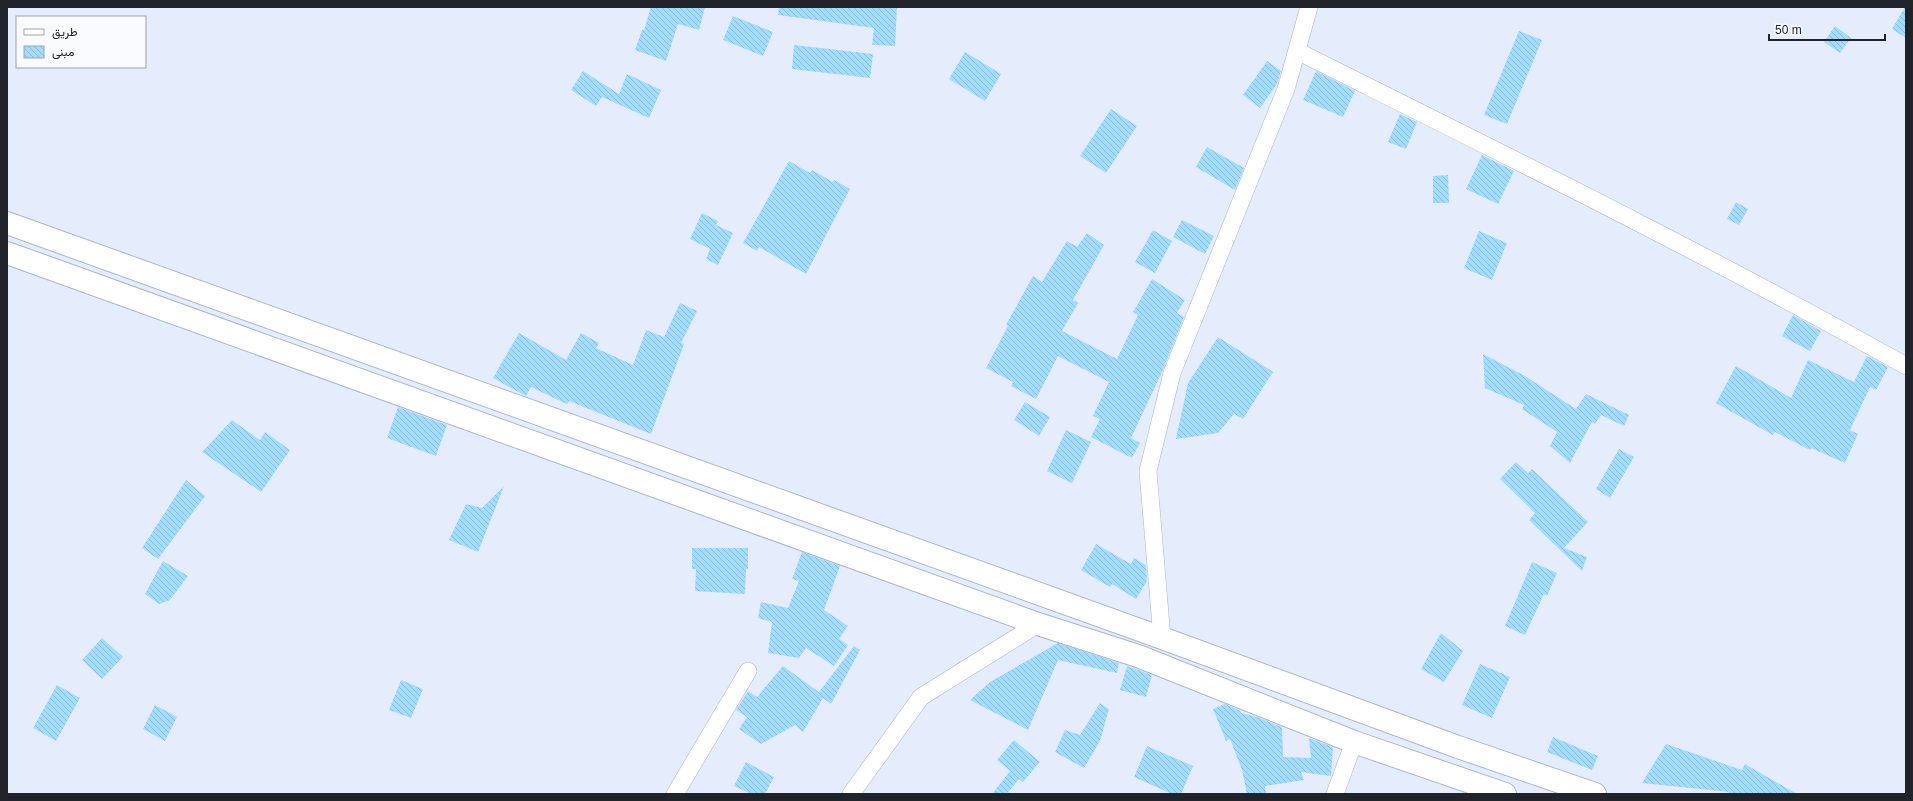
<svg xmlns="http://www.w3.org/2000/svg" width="1913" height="801" font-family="Helvetica,Vazirmatn,sans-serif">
<defs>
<pattern id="building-back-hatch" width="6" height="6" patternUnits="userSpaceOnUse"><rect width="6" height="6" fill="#a0ddff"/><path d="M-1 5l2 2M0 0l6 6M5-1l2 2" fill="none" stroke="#8abddb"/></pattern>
</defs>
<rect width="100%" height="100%" fill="#e5edfc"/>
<!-- building -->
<path fill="url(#building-back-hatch)" d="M651 7H705L699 30 678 24 666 61 635 50 642 30H644Z
M779 7H897L895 46 872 45 874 28 778 15Z
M1905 7H1906V38L1892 29Z
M733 16 773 32 763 56 723 40Z
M1835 26 1851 38 1840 53 1824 42Z
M1519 31 1542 40 1507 124 1484 115Z
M794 45 873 54 870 78 792 69Z
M965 52 1001 74 985 101 949 79Z
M1267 61 1281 71 1277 84 1260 108 1243 95Z
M583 71 619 94 627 74 661 90 649 118 602 97 596 106 571 90Z
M1316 71 1355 91 1343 117 1303 100Z
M1111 109 1137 126 1106 173 1080 156Z
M1400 114 1417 122 1406 149 1388 142Z
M1207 147 1244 168 1235 190 1196 167Z
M1482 155 1514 171 1498 204 1466 189Z
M789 161 810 173 812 170 833 182 834 180 850 189 806 274 759 247 757 251 743 243Z
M1448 175 1449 203H1433V176Z
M1736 202 1748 209 1739 225 1727 219Z
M702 213 718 221 716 225 733 233 718 265 706 259 710 249 690 239Z
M1182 220 1214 236 1205 254 1173 237Z
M1153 230 1172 241 1155 273 1135 262Z
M1479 231 1507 243 1492 280 1464 268Z
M1087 233 1104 245 1073 300 1078 303 1062 331 1117 359 1138 315 1133 312 1152 279 1185 300 1177 313 1184 317 1162 372 1131 438 1140 443 1132 458 1091 437 1100 419 1093 416 1109 382 1058 356 1036 399 1011 386 1013 382 986 368 1008 326 1006 325 1033 276 1042 282 1067 241 1077 247Z
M680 303 697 311 681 343 684 344 651 434 569 401 567 404 531 387 526 396 493 378 519 333 566 360 581 333 599 343 596 348 633 365 646 330 664 337Z
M1793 315 1821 331 1810 351 1782 336Z
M1218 337 1273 372 1243 419 1234 414 1218 433 1176 439 1188 383Z
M1483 354 1525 376 1576 409 1586 394 1629 415 1624 426 1601 415 1595 424 1592 422 1570 463 1550 446 1557 432 1522 409 1524 405 1485 388Z
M1867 356 1888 367 1876 390 1870 387 1850 430 1858 434 1845 463 1811 448 1810 450 1775 432 1773 435 1716 403 1736 366 1791 398 1808 360 1854 382Z
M1025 402 1050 417 1039 436 1014 420Z
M398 407 447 425 436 456 387 438Z
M232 420 260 440 265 432 290 450 261 492 202 452Z
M1066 430 1091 442 1072 483 1047 471Z
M1619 449 1634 457 1610 498 1596 489Z
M1516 462 1528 473 1532 469 1588 522 1564 548 1587 557 1582 571 1529 520 1535 513 1500 479Z
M186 480 205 496 158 559 142 548Z
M504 486 478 552 449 540 466 504 482 508Z
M1096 544 1131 564 1134 558 1146 565 1147 581 1136 599 1112 584 1110 587 1081 570Z
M692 548H748V569H746L745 594 695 591 696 569H692Z
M802 552 840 566 824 610 848 626 839 639 848 645 834 666 806 648 799 658 768 653 772 622 758 618 761 602 788 608 799 581 792 579Z
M163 561 188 576 170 600 159 604 145 594Z
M1532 562 1557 573 1547 596 1544 594 1525 635 1505 626Z
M1441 633 1463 651 1444 682 1421 669Z
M102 638 123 657 102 679 82 660Z
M1058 643 1119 663 1117 673 1058 660 1028 730 970 700 990 682Z
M854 646 860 650 831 704 823 698 803 732 795 725 761 744 739 729 747 717 736 710 748 691 757 697 783 666 819 692Z
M1480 664 1510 677 1492 718 1462 705Z
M1127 666 1152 675 1146 697 1120 690Z
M401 680 423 689 411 718 389 710Z
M57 685 80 698 56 741 33 728Z
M1100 703 1109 709 1100 741 1084 768 1055 752 1065 730 1080 735Z
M1225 704 1239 710 1241 713 1257 717 1282 727 1283 757 1311 758 1309 738 1333 747 1331 776 1301 772 1304 780 1265 786 1266 794H1247L1242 770 1230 739 1226 741 1213 709Z
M155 705 177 717 165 741 143 729Z
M1553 737 1598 756 1592 770 1547 752Z
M1014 740 1040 762 1023 782 1019 779 1007 794H992L1010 771 997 760Z
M1666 744 1742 770 1745 764 1797 794H1728L1729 792 1642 783Z
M1147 746 1193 766 1181 794H1172L1134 777Z
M746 762 774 777 765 794H751L734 786Z"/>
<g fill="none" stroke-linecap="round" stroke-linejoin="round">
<!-- minor casing -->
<g stroke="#acb6c8" stroke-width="18">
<path id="minor" d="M1297 51C1501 153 1707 254 1906 366
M1162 638 1148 471 1172 373 1286 89 1309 7
M675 794 748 671
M851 794 921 697 1038 624
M1335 794 1354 742"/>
</g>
<!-- secondary casing -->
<g stroke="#acb6c8" stroke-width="24">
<path id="secondary" d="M7 223 1162 638 1458 747 1595 794
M7 253 1038 624 1138 656 1354 742 1505 794"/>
</g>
<!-- minor -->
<use href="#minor" stroke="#fff" stroke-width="17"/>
<!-- secondary -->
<use href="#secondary" stroke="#fff" stroke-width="22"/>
</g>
<!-- border -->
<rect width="1913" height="801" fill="none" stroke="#20232a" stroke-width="16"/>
<!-- legend -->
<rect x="16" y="16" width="130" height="52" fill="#f8fafe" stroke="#a2a4a9"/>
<rect x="24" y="29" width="20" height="6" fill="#ffffff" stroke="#a2a4a9"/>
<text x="52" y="36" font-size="12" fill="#20232a">طريق</text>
<rect x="24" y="46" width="20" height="12" fill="url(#building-back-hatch)" stroke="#a2a4a9"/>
<text x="52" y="56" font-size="12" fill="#20232a">مبنى</text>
<!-- scale -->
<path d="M1769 34v6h116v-6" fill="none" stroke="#20232a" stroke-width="2"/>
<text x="1775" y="34" font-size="12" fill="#20232a" stroke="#f8fafe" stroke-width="3" paint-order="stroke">50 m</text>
</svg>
